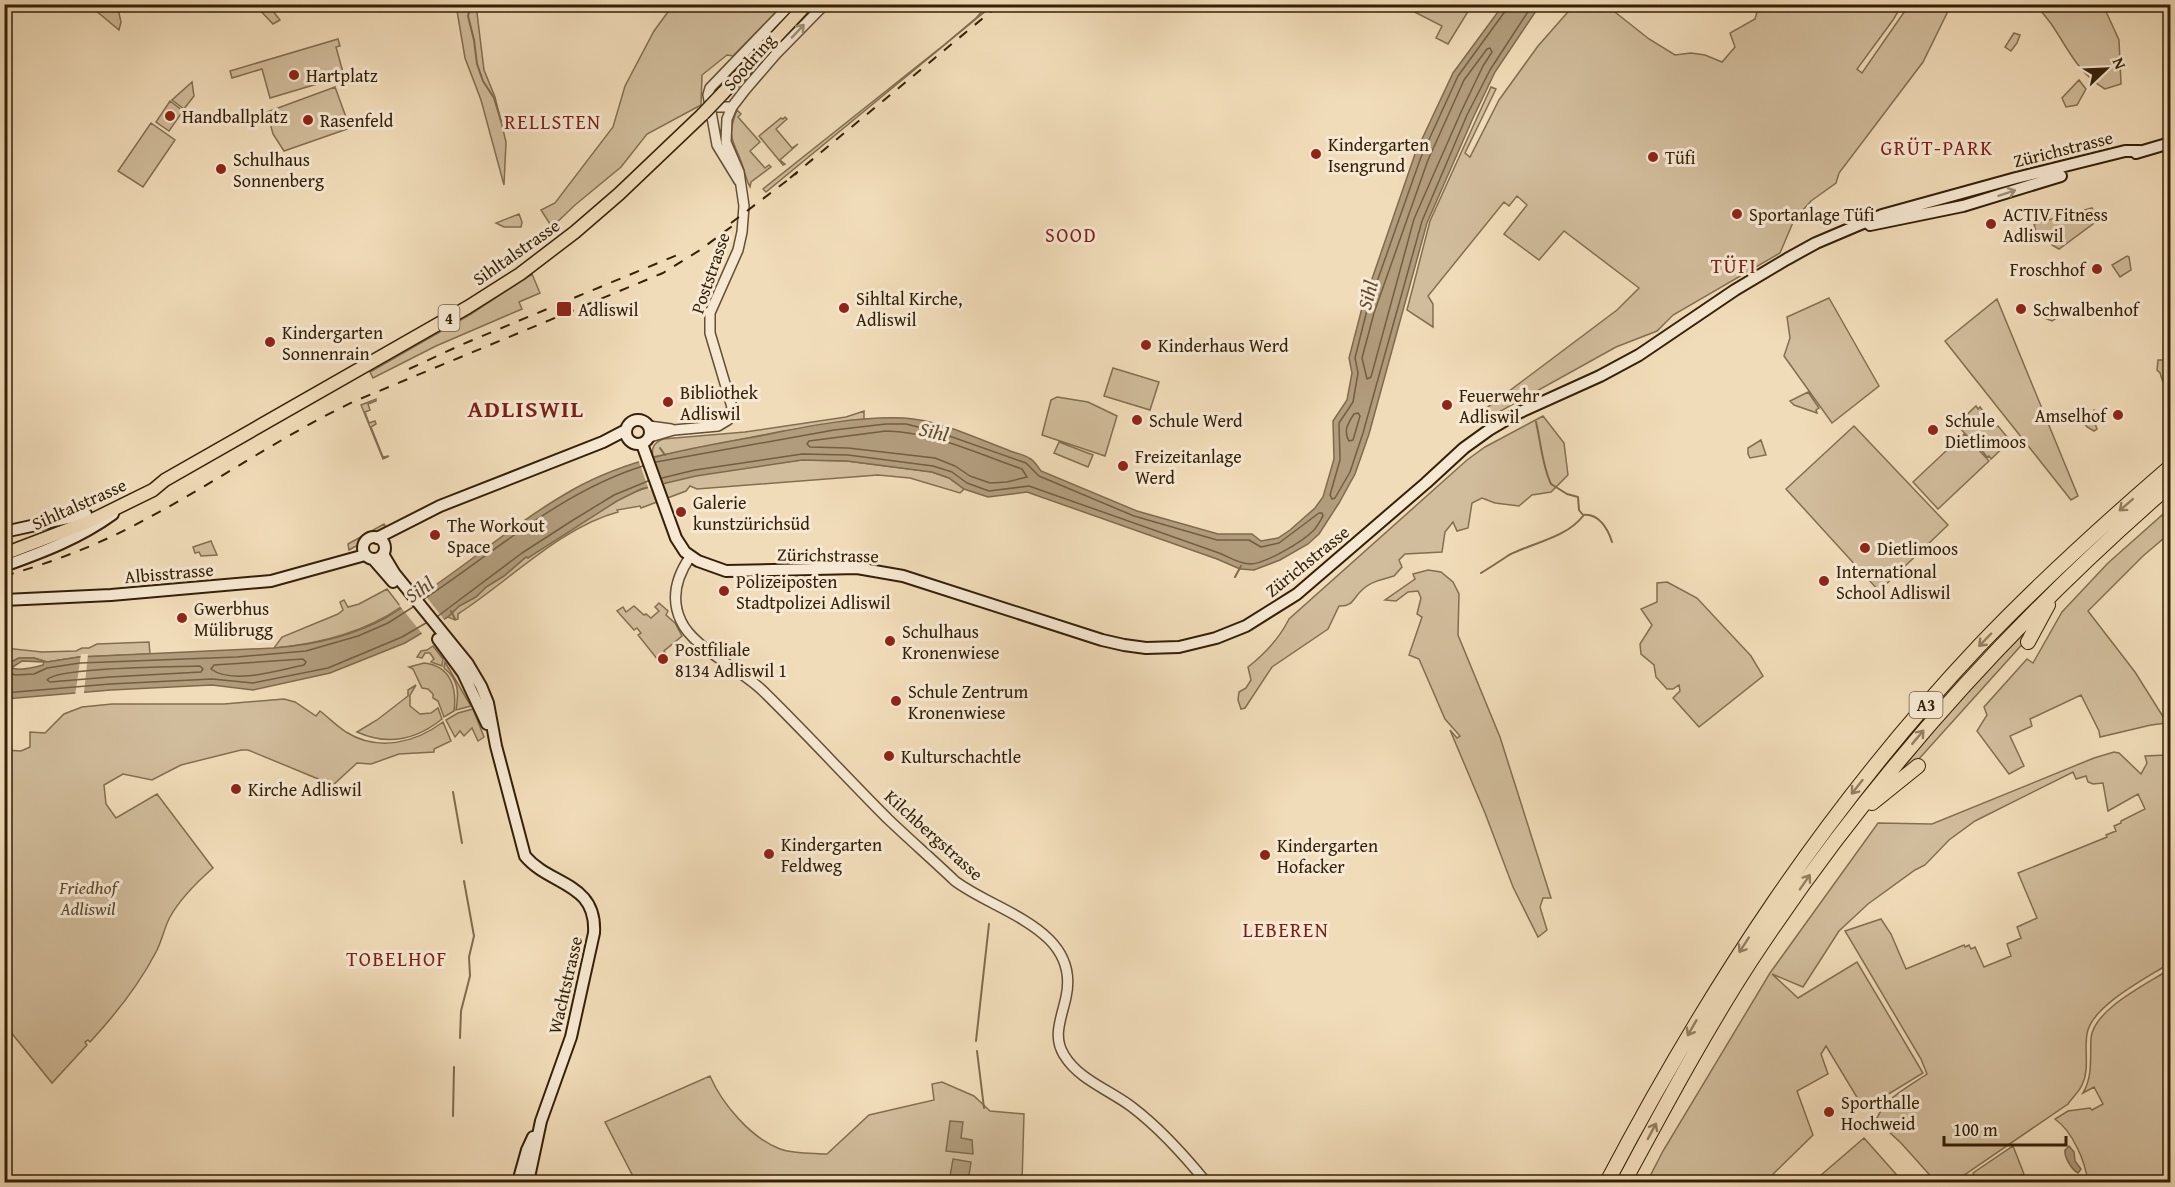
<svg xmlns="http://www.w3.org/2000/svg" width="2175" height="1187" font-family="'Gentium Book Plus',serif">
<rect width="100%" height="100%" fill="#f1dcb9"/>
<filter id="stains"><feTurbulence type="fractalNoise" baseFrequency=".00333" numOctaves="4"/><feColorMatrix values="0 0 0 0 .2 0 0 0 0 .09 0 0 0 0 .02 0 0 0 .5 -.17"/></filter>
<radialGradient id="worn" r=".72"><stop offset=".6" stop-color="#630" stop-opacity="0"/><stop offset="1" stop-color="#630" stop-opacity=".3"/></radialGradient>
<!-- green -->
<path fill="#d1bc9b" stroke="#826e50" stroke-width="1.5" d="M89 5H121L118 9 121 22 119 30Z
M255 5H268L280 20 273 24Z
M456 5H476L484 70 495 97 506 142 504 185 481 100 465 58Z
M673 5H783L733 56 727 55 702 75 701 105 647 134 621 167 575 205 552 227 541 210 555 203 613 127 625 86 654 31Z
M795 5H800L720 86 718 84Z
M988 5H993L766 192 763 189 945 44 976 18Z
M1401 5H1472L1448 44 1436 38 1442 26Z
M1574 5H1606L1649 39 1675 55 1691 53 1705 55 1722 62 1735 47 1730 33 1755 19 1759 5H1902L1893 20 1857 69 1862 73 1909 5H1951L1923 62 1839 173 1836 183 1811 201 1794 220 1780 253 1673 315 1657 331 1616 347 1481 422 1476 416 1617 310 1639 288 1564 231 1539 260 1504 234 1527 205 1517 196 1509 206 1504 202 1428 296 1433 304V327L1407 310 1430 221 1491 87 1496 89 1465 153 1470 157 1499 100 1538 46Z
M2035 5H2103L2119 40 2121 84 2105 89C2069 68 2063 31 2035 5Z
M2014 33 2020 35 2017 43 2011 51 2005 47Z
M338 39 340 46 336 47 344 76 270 98 262 69 232 78 230 71Z
M2079 80 2086 89 2077 105 2066 107 2062 98Z
M192 82 194 96 184 109 172 100Z
M335 87 350 128 284 151 273 134 267 112Z
M170 101 183 111 169 131 156 122Z
M737 110 741 114 738 117 760 142 750 151 765 168 769 165 771 167 751 182 750 187C746 180 745 172 742 164 733 139 726 138 737 110Z
M785 117 787 119 776 129 792 148 798 144 780 160 785 164 783 165 759 136 781 118 783 119Z
M151 123 175 140 143 187 118 171Z
M2092 208 2097 221 2059 249 2037 236 2034 224Z
M519 214 522 222 521 227H504L496 223Z
M2127 256 2129 257 2131 270 2120 277 2112 265Z
M532 274 540 293 519 302 522 309 436 346 373 378 370 372 471 314Z
M1829 298 1879 386 1832 423 1784 356 1790 338 1787 317Z
M1997 299 2078 496 2071 500 1945 341Z
M2055 306 2061 310V315L2052 321 2039 316 2038 313 2042 310 2045 313 2050 307Z
M2158 360H2167L2170 363V375L2163 382 2160 373 2157 370Z
M1113 368 1159 382 1150 410 1104 396Z
M1808 392 1819 408 1816 410 1817 413 1794 405 1790 401Z
M1057 397 1088 402 1117 416 1105 456 1042 435 1051 400Z
M376 399V401L368 404 370 410 365 412 369 423 375 421 376 424 371 427 383 457 389 456 383 459 361 405Z
M1976 406 1978 409 1980 407 1995 427 1998 426 2008 438 2007 439 2009 442 1991 459 1989 456 1987 457 1972 438 1970 439 1959 427 1961 425 1958 423Z
M2094 410 2096 411 2094 421 2097 429 2094 431 2087 427 2082 420 2092 414Z
M864 411V420L783 431 653 457C651 447 654 443 663 439L745 432 846 417Z
M1543 416 1564 443 1568 475 1551 492 1532 495 1519 506 1495 503 1482 498 1472 503 1468 528 1457 531 1453 522 1445 532 1442 552 1405 554 1399 560 1402 567 1394 576C1383 579 1370 582 1362 590 1353 598 1353 607 1339 606L1328 629 1272 667 1245 708 1241 709 1238 700 1239 692 1246 688 1251 680 1248 667C1266 653 1279 639 1289 619L1467 460 1485 447Z
M1854 426 1948 525 1879 591 1786 489Z
M1964 434 1989 461 1938 509 1913 482Z
M1761 440 1766 455 1750 458 1748 454V448Z
M1059 442 1093 455 1088 467 1054 453Z
M802 460 847 461 932 472 949 478 964 489 960 493 910 478 878 475 697 489 690 486 686 491 641 508 640 506 617 510 618 512C561 527 508 582 458 614V619L455 620 448 617 459 606 476 597 486 587 504 576 526 557 528 558C559 536 608 500 643 489 693 472 749 467 802 460Z
M2170 508V533L2143 556 2088 611 2135 672 2167 723 2151 725 2100 737 2099 731 2081 695 2030 719 2032 726 2010 736 2024 766 2009 774 1977 731 1987 715 1984 707 2027 659 2033 663 2062 612 2108 563Z
M384 524 387 529C376 535 363 530 358 545L349 550 348 544Z
M211 541 217 555 201 556 199 552 195 553 193 547Z
M1428 570 1441 572 1453 582 1459 594 1458 635 1500 737 1551 898H1543L1540 907 1547 930 1538 937 1513 887 1485 813 1450 730 1457 738 1460 736 1445 719 1419 659 1409 655 1422 617 1417 614 1421 598 1418 591 1408 592 1396 601 1385 600 1415 579 1413 574Z
M1667 582 1697 598 1751 656 1763 676 1699 727 1673 698 1680 691 1679 685 1673 689H1667L1656 677 1654 665 1641 654 1640 644 1652 625 1641 609 1657 602V583Z
M387 589 401 607C364 632 318 644 274 648L282 637 338 614 343 610 340 602 344 600 348 607 359 604Z
M659 603 668 611 666 615 675 623 682 636 664 651 666 654 658 660 638 635 641 633 637 628 634 630 617 611 623 607 626 612 634 606 644 615 646 614 651 618 659 611 655 607Z
M2031 626 2026 640 1918 760 1898 775C1938 722 1984 672 2031 626Z
M149 642 150 654 79 657 47 662 34 658H19L5 665V648L42 652 76 651 82 648H89L97 644Z
M433 646 443 659 442 666 431 662 434 659 430 653H425L422 658 417 657 421 651 427 650Z
M445 662 471 706 456 710C459 693 459 680 444 668Z
M424 663C451 666 457 688 454 711L444 717 438 701 433 698V694L428 689 422 688 413 669 409 667Z
M416 685 410 695V706L420 714 431 713 438 708 442 719C416 740 388 746 357 732L377 720 408 696V690Z
M284 699 295 702 316 716 320 711C329 718 337 726 346 732 378 752 415 743 443 722L451 741 434 749V752L399 754 371 764 357 763 333 785 248 750H241L181 765 152 780 123 774 104 785 106 804 116 818 157 794 213 868C197 882 180 899 170 917 164 928 162 941 156 952 139 985 115 1015 90 1042L88 1040 85 1042 87 1045 52 1083 5 1025V750L21 751 30 747V732L45 733 64 714 82 707 112 704H224Z
M473 709 484 737 478 741 472 728 464 736 460 731 455 737 446 720 458 713Z
M2170 750V963C2147 978 2091 1006 2087 1034 2084 1051 2090 1069 2082 1085 2079 1092 2072 1098 2068 1104L1954 1182H1936L1901 1143 1876 1120C1886 1097 1908 1087 1927 1074L1921 1059 1845 931 1881 919 1891 934 1906 969 1964 945 1965 947 1969 945 1971 949 1975 947 1984 967 2011 956 2007 944 2021 938 2017 927 2037 918 2018 873 2107 837 2106 835 2116 831 2114 826 2121 823V821L2145 809 2138 794 2108 811 2103 783 2093 784 2088 782 2086 776 2076 779 2073 772 1975 821 1949 840 1925 865 1915 870 1868 904 1839 931 1803 987 1772 974 1798 998 1857 962 1923 1073 1864 1109 1826 1046 1821 1054 1828 1074 1797 1091 1813 1135 1765 1182H1647L1663 1151 1770 973 1878 823 1932 824 2094 758 2114 752 2119 753 2141 774 2147 763 2145 756 2167 755Z
M2170 969V1115L2169 1116 2170 1120V1175L2159 1182H2088C2085 1161 2073 1132 2055 1119L2068 1111 2090 1108 2092 1110 2103 1104 2094 1087 2083 1093C2093 1076 2090 1057 2091 1038 2094 1009 2147 984 2170 969Z
M710 1076C722 1104 751 1138 780 1149 794 1154 812 1153 827 1154L869 1115 934 1100 932 1084 942 1082 974 1096 990 1111 1024 1114 1022 1182H636L605 1122Z
M1864 1138 1903 1182H1813Z
M2013 1146 2024 1174 2000 1182H1977L1973 1173Z"/>
<!-- water -->
<path fill="#b19c7c" stroke="#7f6a4d" stroke-width="1.5" fill-rule="evenodd" d="M1503 5H1540L1495 72 1473 118 1427 223 1369 434 1355 474 1339 503 1319 534 1308 544 1280 560 1254 570 1240 569 1217 559 1027 492 988 497 964 489 949 478 932 472 847 461 802 460 696 476 641 489 617 501 528 558 526 557 504 576 486 587 476 597 459 606 448 617 420 634 405 643 330 673 253 690 212 685 111 690 5 699V665L19 658H34L47 662 79 657 274 648C312 645 353 636 387 617 452 579 508 526 574 489 633 456 699 447 765 435 809 426 858 416 904 418 939 420 975 438 1008 450 1014 453 1023 454 1029 458 1034 460 1038 467 1041 471L1137 511 1218 534H1252L1261 541 1278 538 1290 530 1315 508 1323 497 1334 459 1333 421 1347 400 1352 373 1349 358 1362 308 1415 154 1453 73ZM22 661 44 662 43 665C33 668 21 671 11 668Z
M950 1121 963 1122 961 1138 972 1140 973 1154 946 1151Z
M2069 1146 2074 1152 2075 1161 2081 1169 2078 1173C2072 1170 2064 1157 2065 1150Z
M953 1159 971 1162 968 1182H949Z"/>
<!-- pier -->
<path fill="#f1dcb9" d="M653 454 665 487 649 490 638 459Z
M421 590 446 622 424 636 399 605Z
M81 654H88L84 693 86 695 75 696Z"/>
<g fill="none" stroke-linecap="round" stroke-linejoin="round">
<!-- shore -->
<path stroke="#725e41" stroke-width="1.5" d="M1507 4 1506 10 1458 76 1421 157 1367 310 1355 358 1358 373 1353 402 1339 423 1340 460 1330 495 1332 499 1335 498 1350 472 1363 433 1422 221 1467 115 1490 70 1533 4
M1490 48 1492 52 1483 66 1461 112 1414 219 1371 377 1367 379 1362 358 1374 313 1428 160 1464 80 1487 49Z
M1358 413 1360 416 1353 440 1349 441C1343 431 1348 423 1354 414Z
M886 431C934 432 978 454 1022 469L1027 477 1007 482 990 483 970 476 955 466 935 458 848 448 810 447 807 444 809 441Z
M656 462 834 430 886 424H906L938 432 1026 463 1039 476 1134 516 1217 540H1249L1261 547 1279 543 1319 513H1322L1323 516C1320 521 1317 527 1313 531 1302 542 1265 564 1250 564 1239 564 1229 557 1219 553L1029 486 989 491 967 483 952 472 933 466 848 455 802 454 695 470 662 478
M424 599C495 552 560 492 643 466
M438 616 522 553 570 522 614 495 648 481
M303 659 306 662 304 665C280 670 232 685 211 669L214 665Z
M200 666 203 669 201 672 110 677 50 682 47 680C56 667 178 667 200 666Z
M4 670 15 675 34 674 47 668 80 663 237 657 306 651 358 636 388 623 413 607
M4 693 110 684 212 679 253 683 328 668 402 637 426 623"/>
<!-- stream -->
<path stroke="#7f6a4d" stroke-width="2" d="M471 4 468 16 474 40 477 64 483 81 494 98 501 121
M1536 422C1541 443 1542 465 1551 484L1567 494 1578 497 1579 510 1583 515C1599 513 1608 529 1612 542
M660 448 665 455
M1481 573C1491 567 1500 561 1509 555 1532 543 1566 538 1583 516
M1235 577 1241 566
M451 611 455 619
M453 792 462 843
M460 1038 461 1011 470 976 469 957 474 936 464 881
M976 1041 989 924
M977 1051 984 1108
M453 1116 454 1067"/>
<!-- tertiary casing -->
<g stroke="#634f33" stroke-width="12">
<path id="tertiary" d="M709 100 718 107H732
M739 181 717 145 708 95 710 88 791 4
M649 426 671 429
M650 437 674 430 718 426 728 420 732 407 710 333V313L738 250 742 232 744 206 739 172 726 142 727 119 732 107 745 90 776 54 825 4
M690 557C677 576 670 598 681 621 693 648 741 669 763 691 806 733 846 777 888 819 910 840 933 860 955 881 996 912 1081 929 1066 997 1062 1017 1052 1036 1064 1055 1079 1080 1110 1090 1132 1107 1161 1129 1184 1155 1206 1182"/>
</g>
<!-- secondary casing -->
<g stroke="#342006" stroke-width="14">
<path id="secondary" d="M2136 153 2170 143
M1870 225 1963 206 2061 176
M626 432a12 12 0 1 1 24 0a12 12 0 1 1-24 0Z
M642 444 676 538 685 552 698 561 726 571 857 568 903 576 1102 640 1124 645 1146 648 1179 647 1216 638 1246 626 1297 594 1426 483 1464 448 1489 430 1516 414 1600 376 1639 355 1735 290 1787 259 1816 243 1882 215 2016 178 2125 151H2140
M4 532 86 514
M363 548a11 11 0 1 1 22 0a11 11 0 1 1-22 0Z
M377 538 440 506 603 442 626 430
M383 554 395 574 468 664 481 686 488 703 496 746 525 856C550 886 597 882 594 933L571 1037 541 1121 528 1182
M373 559 393 582
M4 566C43 552 80 538 113 514
M4 600 111 595 271 581 365 555
M438 639 463 673 487 724
M518 1182 527 1150 533 1137"/>
</g>
<!-- primary casing -->
<g stroke="#342006" stroke-width="15">
<path id="primary" d="M723 93 807 4
M4 554 88 522 153 490 165 480 468 307 520 274 575 232 619 194 703 114"/>
</g>
<!-- motorway casing -->
<g stroke="#342006" stroke-width="16">
<path id="motorway" d="M2028 642 2048 605
M1872 803 1918 766
M1607 1182C1709 988 1827 807 1979 646 2039 583 2104 524 2170 467
M1624 1182C1664 1108 1704 1033 1750 962 1867 783 2009 625 2170 485"/>
</g>
<!-- tertiary -->
<use href="#tertiary" stroke="#f6e8d2" stroke-width="9"/>
<!-- secondary -->
<use href="#secondary" stroke="#f6e8d2" stroke-width="10"/>
<!-- primary -->
<use href="#primary" stroke="#f1dcb9" stroke-width="12"/>
<!-- motorway -->
<use href="#motorway" stroke="#f1dcb9" stroke-width="14"/>
<!-- rail -->
<path stroke="#342006" stroke-width="2" stroke-dasharray="10 10" stroke-linecap="butt" d="M790 178 1000 4
M731 223 797 173
M409 369 463 344 682 253
M4 576C54 562 103 543 148 518 218 481 283 435 355 401L663 273 700 250 739 221"/>
<!-- primary-bridge casing -->
<g stroke="#342006" stroke-width="15" stroke-linecap="butt">
<path id="primary-bridge" d="M703 114 723 93"/>
</g>
<!-- primary-bridge -->
<use href="#primary-bridge" stroke="#f1dcb9" stroke-width="12"/>
</g>
<!-- one-way arrows -->
<defs><path id="oneway-shaft" d="M-6 0H5M1.5-3L5.5 0L1.5 3" fill="none" stroke-width="1.6" stroke-linecap="round" stroke-linejoin="round" transform="scale(1.5)"/></defs>
<g stroke="#9f8e76">
<use href="#oneway-shaft" transform="translate(798 31) rotate(-47)"/>
<use href="#oneway-shaft" transform="translate(2007 193) rotate(-18)"/>
</g>
<g stroke="#927e60">
<use href="#oneway-shaft" transform="translate(2126 505) rotate(139)"/>
<use href="#oneway-shaft" transform="translate(1985 640) rotate(134)"/>
<use href="#oneway-shaft" transform="translate(1918 737) rotate(-50)"/>
<use href="#oneway-shaft" transform="translate(1857 787) rotate(128)"/>
<use href="#oneway-shaft" transform="translate(1805 882) rotate(-55)"/>
<use href="#oneway-shaft" transform="translate(1744 945) rotate(123)"/>
<use href="#oneway-shaft" transform="translate(1692 1028) rotate(120)"/>
<use href="#oneway-shaft" transform="translate(1652 1131) rotate(-62)"/>
</g>
<!-- markers -->
<g fill="#8f2418" stroke="#f6e8d2" stroke-width="2">
<circle cx="294" cy="75" r="6"/>
<circle cx="170" cy="116" r="6"/>
<circle cx="308" cy="120" r="6"/>
<circle cx="1316" cy="154" r="6"/>
<circle cx="1653" cy="157" r="6"/>
<circle cx="221" cy="169" r="6"/>
<circle cx="1737" cy="214" r="6"/>
<circle cx="1991" cy="224" r="6"/>
<circle cx="2097" cy="269" r="6"/>
<circle cx="844" cy="308" r="6"/>
<rect x="556" y="301" width="16" height="16" rx="3"/>
<circle cx="2021" cy="309" r="6"/>
<circle cx="270" cy="342" r="6"/>
<circle cx="1146" cy="345" r="6"/>
<circle cx="668" cy="402" r="6"/>
<circle cx="1447" cy="405" r="6"/>
<circle cx="2118" cy="415" r="6"/>
<circle cx="1137" cy="420" r="6"/>
<circle cx="1933" cy="430" r="6"/>
<circle cx="1123" cy="466" r="6"/>
<circle cx="681" cy="512" r="6"/>
<circle cx="435" cy="535" r="6"/>
<circle cx="1865" cy="548" r="6"/>
<circle cx="1824" cy="581" r="6"/>
<circle cx="724" cy="591" r="6"/>
<circle cx="182" cy="618" r="6"/>
<circle cx="890" cy="641" r="6"/>
<circle cx="663" cy="659" r="6"/>
<circle cx="896" cy="701" r="6"/>
<circle cx="889" cy="756" r="6"/>
<circle cx="236" cy="789" r="6"/>
<circle cx="769" cy="854" r="6"/>
<circle cx="1265" cy="855" r="6"/>
<circle cx="1829" cy="1112" r="6"/>
</g>
<g text-anchor="middle" dominant-baseline="central" stroke-width="6" stroke-linejoin="round" paint-order="stroke">
<!-- shield labels -->
<g fill="#f6e8d2" stroke="#6e5c43" stroke-width="1.5">
<rect x="438.5" y="305" width="21" height="26" rx="4.5"/>
<rect x="1909.5" y="692" width="33" height="26" rx="4.5"/>
</g>
<g font-size="16" font-weight="bold" fill="#342006">
<text x="449" y="318">4</text>
<text x="1926" y="705">A3</text>
</g>
<!-- street labels -->
<g font-size="18" fill="#342006" stroke="#f6e8d2">
<text transform="translate(749 62) rotate(-49)">Soodring</text>
<text transform="translate(2063 149) rotate(-14)">Zürichstrasse</text>
<text transform="translate(516 252) rotate(-35)">Sihltalstrasse</text>
<text transform="translate(710 273) rotate(-71)">Poststrasse</text>
<text transform="translate(79 504) rotate(-24)">Sihltalstrasse</text>
<text transform="translate(828 555) rotate(1)">Zürichstrasse</text>
<text transform="translate(1307 561) rotate(-39)">Zürichstrasse</text>
<text transform="translate(169 573) rotate(-5)">Albisstrasse</text>
<text transform="translate(934 835) rotate(42)">Kilchbergstrasse</text>
<text transform="translate(565 985) rotate(-77)">Wachtstrasse</text>
</g>
<!-- poi labels -->
<g font-size="18" fill="#342006" stroke="#f6e8d2" text-anchor="start">
<text x="306" y="75">Hartplatz</text>
<text x="182" y="116">Handballplatz</text>
<text x="320" y="120">Rasenfeld</text>
<text x="1328" y="144">Kindergarten<tspan x="1328" dy="21">Isengrund</tspan></text>
<text x="1665" y="157">Tüfi</text>
<text x="233" y="159">Schulhaus<tspan x="233" dy="21">Sonnenberg</tspan></text>
<text x="1749" y="214">Sportanlage Tüfi</text>
<text x="2003" y="214">ACTIV Fitness<tspan x="2003" dy="21">Adliswil</tspan></text>
<text x="2085" y="269" text-anchor="end">Froschhof</text>
<text x="856" y="298">Sihltal Kirche,<tspan x="856" dy="21">Adliswil</tspan></text>
<text x="578" y="309">Adliswil</text>
<text x="2033" y="309">Schwalbenhof</text>
<text x="282" y="332">Kindergarten<tspan x="282" dy="21">Sonnenrain</tspan></text>
<text x="1158" y="345">Kinderhaus Werd</text>
<text x="680" y="392">Bibliothek<tspan x="680" dy="21">Adliswil</tspan></text>
<text x="1459" y="395">Feuerwehr<tspan x="1459" dy="21">Adliswil</tspan></text>
<text x="2106" y="415" text-anchor="end">Amselhof</text>
<text x="1149" y="420">Schule Werd</text>
<text x="1945" y="420">Schule<tspan x="1945" dy="21">Dietlimoos</tspan></text>
<text x="1135" y="456">Freizeitanlage<tspan x="1135" dy="21">Werd</tspan></text>
<text x="693" y="502">Galerie<tspan x="693" dy="21">kunstzürichsüd</tspan></text>
<text x="447" y="525">The Workout<tspan x="447" dy="21">Space</tspan></text>
<text x="1877" y="548">Dietlimoos</text>
<text x="1836" y="571">International<tspan x="1836" dy="21">School Adliswil</tspan></text>
<text x="736" y="581">Polizeiposten<tspan x="736" dy="21">Stadtpolizei Adliswil</tspan></text>
<text x="194" y="608">Gwerbhus<tspan x="194" dy="21">Mülibrugg</tspan></text>
<text x="902" y="631">Schulhaus<tspan x="902" dy="21">Kronenwiese</tspan></text>
<text x="675" y="649">Postfiliale<tspan x="675" dy="21">8134 Adliswil 1</tspan></text>
<text x="908" y="691">Schule Zentrum<tspan x="908" dy="21">Kronenwiese</tspan></text>
<text x="901" y="756">Kulturschachtle</text>
<text x="248" y="789">Kirche Adliswil</text>
<text x="781" y="844">Kindergarten<tspan x="781" dy="21">Feldweg</tspan></text>
<text x="1277" y="845">Kindergarten<tspan x="1277" dy="21">Hofacker</tspan></text>
<text x="1841" y="1102">Sporthalle<tspan x="1841" dy="21">Hochweid</tspan></text>
</g>
<!-- park labels -->
<g font-size="18" font-style="italic" fill="#5b472b" stroke="#f6e8d2">
<text x="88" y="887">Friedhof<tspan x="88" dy="21">Adliswil</tspan></text>
</g>
<!-- neighbourhood labels -->
<g font-size="20" letter-spacing="1.5" fill="#7a1f14" stroke="#f6e8d2">
<text x="553" y="121">RELLSTEN</text>
<text x="1937" y="147">GRÜT-PARK</text>
<text x="1071" y="234">SOOD</text>
<text x="1734" y="265">TÜFI</text>
<text x="1286" y="929">LEBEREN</text>
<text x="397" y="958">TOBELHOF</text>
</g>
<!-- water labels -->
<g font-size="20" font-style="italic" fill="#604b2f" stroke="#f6e8d2">
<text transform="translate(1367 295) rotate(-75)">Sihl</text>
<text transform="translate(934 431) rotate(13)">Sihl</text>
<text transform="translate(419 589) rotate(-35)">Sihl</text>
</g>
<!-- district labels -->
<g font-size="24" font-weight="bold" letter-spacing="1.5" fill="#7a1f14" stroke="#f6e8d2">
<text x="526" y="408">ADLISWIL</text>
</g>
</g>
<!-- margin -->
<rect width="2175" height="1187" fill="none" stroke="#f1dcb9" stroke-width="24"/>
<rect x="6" y="6" width="2163" height="1175" fill="none" stroke="#342006" stroke-width="3"/>
<rect x="12" y="12" width="2151" height="1163" fill="none" stroke="#342006" stroke-width="1.5"/>
<!-- north arrow -->
<g transform="translate(2106 69) rotate(67)" stroke="#f6e8d2" stroke-width="4.5" paint-order="stroke">
<path d="M0-4.5L10 22L0 15L-10 22Z" fill="#342006"/>
<text y="-9" font-size="16" font-weight="bold" text-anchor="middle" fill="#342006">N</text>
</g>
<!-- scale -->
<path d="M1944 1136v9h122v-9" fill="none" stroke="#342006" stroke-width="3"/>
<text x="1953" y="1136" font-size="18" fill="#342006" stroke="#f6e8d2" stroke-width="4.5" paint-order="stroke">100 m</text>
<rect width="100%" height="100%" filter="url(#stains)"/>
<rect width="100%" height="100%" fill="url(#worn)"/>
</svg>
